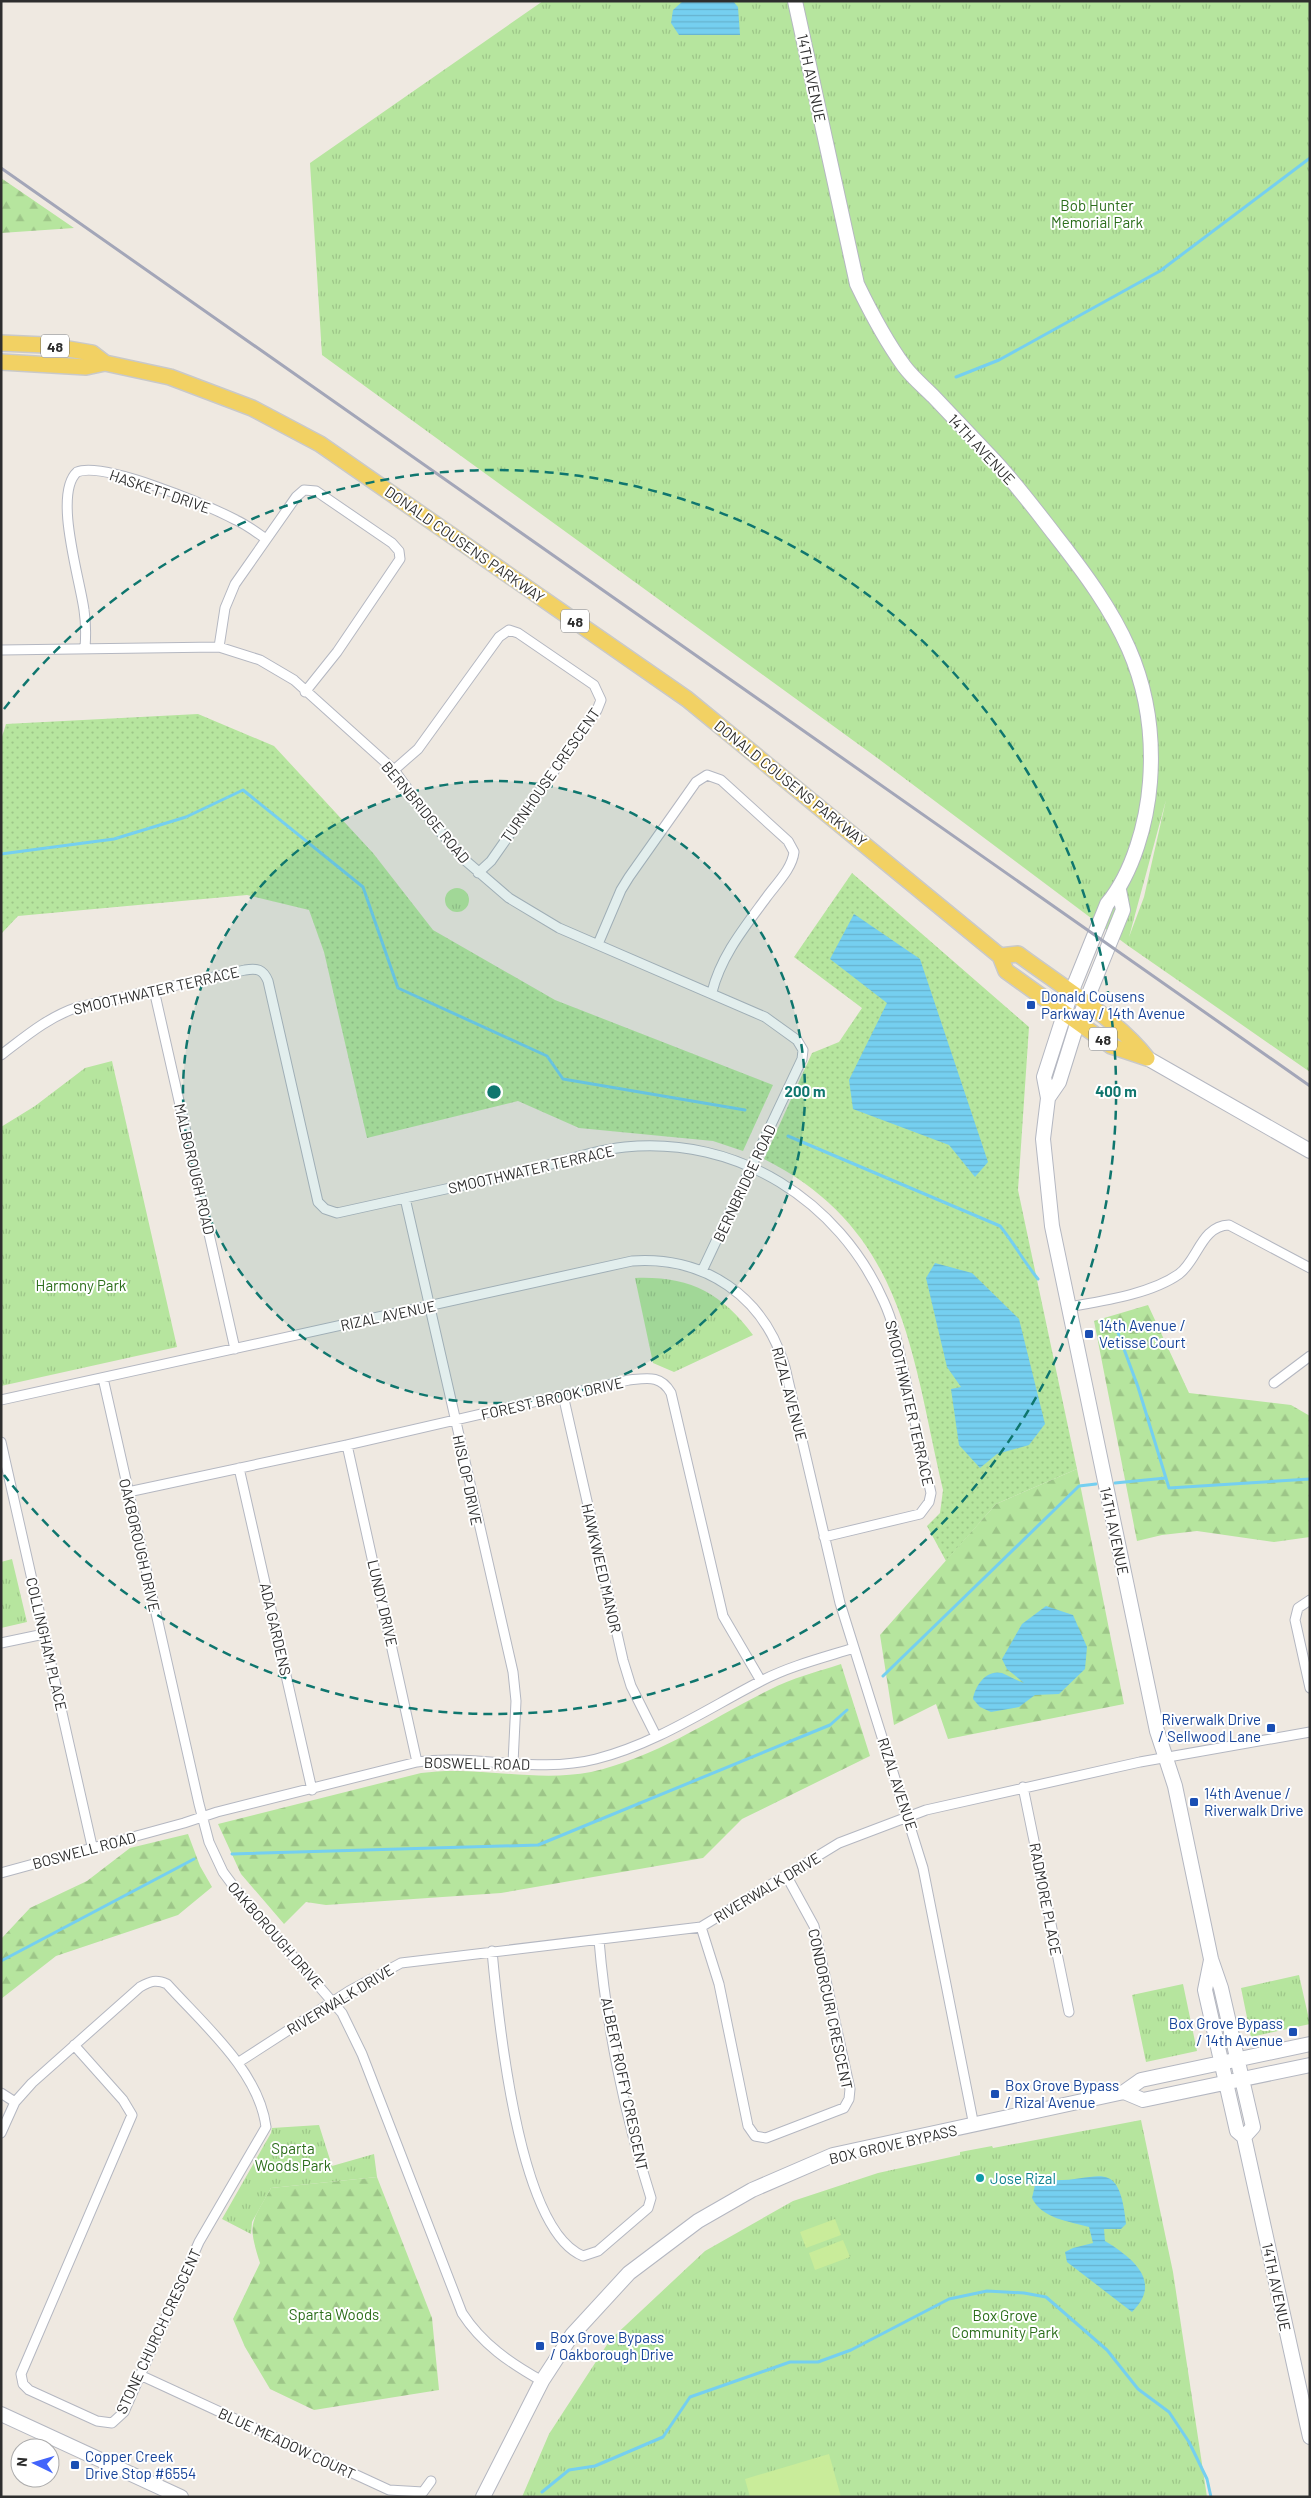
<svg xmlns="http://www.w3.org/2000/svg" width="1311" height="2498" font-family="Barlow,sans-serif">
<defs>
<pattern id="grass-dots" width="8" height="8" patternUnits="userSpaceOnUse" patternTransform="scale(1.25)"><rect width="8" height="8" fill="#b6e59e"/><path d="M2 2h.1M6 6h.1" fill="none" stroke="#9dc588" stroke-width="1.8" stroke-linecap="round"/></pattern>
<pattern id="forest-firs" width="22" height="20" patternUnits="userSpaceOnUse" patternTransform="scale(1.25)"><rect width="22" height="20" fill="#b6e59e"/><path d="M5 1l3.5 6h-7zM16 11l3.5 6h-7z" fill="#9dc588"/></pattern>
<pattern id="park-tufts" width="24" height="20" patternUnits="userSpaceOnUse" patternTransform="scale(1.25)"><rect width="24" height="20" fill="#b6e59e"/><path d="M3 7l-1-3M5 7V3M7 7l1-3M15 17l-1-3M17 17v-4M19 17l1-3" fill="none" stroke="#9dc588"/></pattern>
<pattern id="water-rules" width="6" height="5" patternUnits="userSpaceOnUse" patternTransform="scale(1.25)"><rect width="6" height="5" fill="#75cff0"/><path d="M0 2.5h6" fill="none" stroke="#66b2ce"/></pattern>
</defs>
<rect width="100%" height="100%" fill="#efe9e1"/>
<!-- grass -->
<path fill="url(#grass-dots)" d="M198 714 274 746 373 853 433 930 555 1000 773 1085 743 1151 713 1141 579 1128 518 1101 367 1138 324 952 309 910 247 895 18 916 1 934V740L6 724Z
M852 873 1029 1027 1018 1190 1077 1469 996 1504 946 1561 927 1526 940 1513 943 1490C911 1352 905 1230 764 1159L812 1053 839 1042 862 1008 794 957Z"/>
<!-- forest -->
<path fill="url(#forest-firs)" d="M1 178 74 228 1 233Z
M1148 1305 1189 1393 1291 1405 1310 1416V1537L1274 1542 1197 1531 1162 1535 1137 1541 1094 1321Z
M1077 1469 1124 1704 948 1739 936 1704 894 1725 880 1635 996 1504Z
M841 1664 870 1756 742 1819 703 1858 501 1893 326 1905 306 1902 284 1924 241 1874 218 1824 421 1773C477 1765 534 1783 591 1772 655 1758 711 1719 769 1690 792 1678 817 1672 841 1664Z
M188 1834 200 1866 212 1887 178 1915 56 1956 1 1999V1939L30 1908 87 1881 130 1848Z
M377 2177 432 2318 439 2390 314 2410 270 2389 245 2347 233 2319 260 2263C247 2222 251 2224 271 2188Z"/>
<!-- park -->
<path fill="url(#park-tufts)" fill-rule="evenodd" d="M543 1H1310V1072L1127 945 876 757 322 355 310 163ZM1166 800 1144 897 1129 937Z
M445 900a12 12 0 1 1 24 0a12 12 0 1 1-24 0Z
M112 1061 177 1347 1 1386V1127L35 1106 85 1068Z
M635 1278C688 1276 721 1292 753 1335L674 1372 653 1363Z
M12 1559 27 1622 1 1628V1562Z
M1299 1975 1310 2024 1251 2037 1241 1988Z
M1183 1984 1197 2051 1146 2062 1132 1995Z
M1141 2120 1173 2272 1207 2497H522L549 2434 610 2340 705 2251 793 2201 878 2173 960 2155V2152L992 2146 993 2148Z
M319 2125 332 2166 374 2154 377 2177 271 2188 252 2222 251 2234 222 2219 271 2133 272 2128Z"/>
<!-- pitch -->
<path fill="#c9ec9a" d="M835 2219 841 2235 806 2248 800 2232Z
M843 2240 850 2257 815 2270 809 2253Z
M829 2454 841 2497H750L745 2479Z"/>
<!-- water -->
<path fill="url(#water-rules)" d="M683 1H733L738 7 740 35H679L671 23 673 10Z
M854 914 920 959 988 1162 975 1177 949 1145 853 1109 849 1080 887 1003 830 959Z
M935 1263 972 1273 1019 1319 1045 1424 1029 1445 997 1454 980 1468 959 1445 951 1389 961 1387 947 1367 926 1278Z
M1046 1606 1073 1615 1087 1647 1085 1669 1059 1694 1035 1695 1019 1707 991 1712 980 1707 973 1699C975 1686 986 1669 1002 1673 1009 1676 1017 1681 1024 1683L1007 1669 1002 1659 1022 1624Z
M1027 2173C1035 2174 1041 2180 1049 2180 1097 2183 1119 2153 1126 2224L1121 2229H1104L1105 2241C1133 2258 1163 2282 1132 2312L1067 2262 1065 2252 1073 2248 1093 2243 1089 2227C1069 2221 1042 2219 1032 2198L1035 2185 1027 2177Z"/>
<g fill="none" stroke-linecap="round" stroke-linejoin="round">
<!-- stream -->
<path stroke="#75cff0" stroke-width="3" d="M956 377 999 360 1160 271 1310 158
M1 854 114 839 186 817 243 790 363 887 398 988 547 1056 563 1079 745 1110
M788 1136 1000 1226C1014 1243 1024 1262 1038 1279
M1114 1322 1138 1387 1169 1488 1310 1479
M1115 1483 1166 1478
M883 1676 1079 1486 1096 1484
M232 1854 538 1845 830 1725 847 1710
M1 1961 194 1859
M542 2492 569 2470 595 2466 663 2437 690 2397 790 2362H818L851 2350 949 2299 987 2291 1024 2293 1046 2297 1107 2350 1138 2389 1169 2412 1189 2442 1207 2479 1211 2497"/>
<!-- street casing -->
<g stroke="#b4b7c1" stroke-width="11">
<path id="street" d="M219 647 225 608 235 584 296 497 304 490 316 491 392 543 399 551 400 559 337 652 305 692
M85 648C86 635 86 623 84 610 80 579 53 494 77 472 104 461 209 506 236 520 247 525 256 532 266 539
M1 650 219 647 260 660 294 680 394 770 435 826 466 861 509 898 559 928 765 1017 797 1040 803 1050 802 1059 702 1271
M394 770 418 749 499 637 509 630 518 633 594 685 601 700 597 710 491 861 478 873
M598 944 621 890 629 877 696 782 707 775 721 780 788 841 794 852C792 869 776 884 766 898 744 928 721 956 712 992
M154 990 235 1349
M1 1055C26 1036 48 1017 78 1007L245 970C257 968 263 969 268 981L318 1202 325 1209 337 1213C394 1200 452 1188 509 1175 548 1167 586 1151 625 1147 737 1136 839 1200 884 1302 895 1326 899 1352 905 1377 914 1416 922 1454 931 1493L929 1502 920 1514 824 1537
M405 1198 513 1672 516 1701 513 1763
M1069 1307C1102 1301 1151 1294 1179 1274 1198 1260 1201 1226 1229 1225L1310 1268
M103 1378 199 1804 209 1842 223 1872 240 1895 342 2013 362 2054 462 2313C482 2344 510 2363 542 2381
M1274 1383 1310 1356
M563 1395 623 1660 631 1686 656 1736
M1 1400 632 1261C705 1256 764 1296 785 1367L840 1603 923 1868 974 2126
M1 1442 92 1846
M347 1445 417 1762
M239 1468 312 1790
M128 1492 347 1445 629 1380C648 1378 661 1375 671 1393L723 1616 761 1681
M1310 1600 1298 1608 1295 1620 1310 1688
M1 1643 44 1634
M1023 1787 1069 2012
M1 1873 184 1823 217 1812 417 1762C476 1754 537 1774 596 1759 655 1744 707 1709 761 1681 790 1666 822 1658 854 1648
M701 1927 719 1984 748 2126 755 2136 766 2138 844 2108 849 2099 850 2089 814 1926 786 1875
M492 1951C498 2016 518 2230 583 2256L598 2251 648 2208 651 2198C625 2117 606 2025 599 1940
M239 2062 349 1991 401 1963 701 1927 839 1843 926 1810 1140 1762 1310 1732
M1 2093 15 2102
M1 2133 15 2102 32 2083 140 1987C151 1981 156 1979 167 1984 203 2024 259 2071 266 2127L199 2242 124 2412 112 2423 97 2421 29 2390 23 2384 21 2374 132 2115 123 2100 74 2045
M140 2375 389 2490 423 2492 431 2481"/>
</g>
<!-- secondary casing -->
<g stroke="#b4b7c1" stroke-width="16">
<path id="secondary" d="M795 1 857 284C871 313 885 340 904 366 912 377 923 386 933 396 952 416 971 436 990 456 1014 481 1034 508 1055 535 1117 614 1158 677 1150 782 1147 822 1133 873 1107 904L1071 993 1044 1077 1048 1098 1043 1139 1052 1226 1157 1731 1175 1786 1211 1959 1221 1988 1253 2127 1244 2137
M1147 1058 1310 1151
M1048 1098 1059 1082 1078 1021 1123 910 1119 890
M1211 1960 1205 1990 1237 2131 1244 2137 1310 2437
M1124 2092 1143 2100 1310 2065
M1 2414 181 2497
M483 2497 542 2381 572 2335 629 2273 698 2221 752 2190 833 2155 1124 2092 1141 2080 1310 2044"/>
</g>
<!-- primary casing -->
<g stroke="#c9c9c9" stroke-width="18">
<path id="primary" d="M1 343 45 345 92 353 105 363
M1 362 86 367 105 363 170 377 252 408 320 444 687 699 1000 956 1006 971 1111 1046 1147 1058
M1000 956 1018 954C1059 985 1116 1018 1147 1058"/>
</g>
<!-- street -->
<use href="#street" stroke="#fff" stroke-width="9"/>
<!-- secondary -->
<use href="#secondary" stroke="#fff" stroke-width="14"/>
<!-- primary -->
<use href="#primary" stroke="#f2d163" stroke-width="15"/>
<!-- rail -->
<path stroke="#a3a6b8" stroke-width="3" d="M1 168 1310 1086"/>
</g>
<!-- distance rings -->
<circle cx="494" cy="1092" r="311" fill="#0f766e" fill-opacity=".12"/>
<g fill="none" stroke="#0f766e" stroke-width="2.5" stroke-dasharray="9 6">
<circle cx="494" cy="1092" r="311"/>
<path d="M4 709A622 622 0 1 1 4 1475"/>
</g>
<!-- markers -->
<g fill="#1a4fb4" stroke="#fff" stroke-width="2">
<rect x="1026" y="1000" width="10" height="10" rx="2.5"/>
<rect x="1084" y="1329" width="10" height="10" rx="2.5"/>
<rect x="1266" y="1723" width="10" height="10" rx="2.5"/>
<rect x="1189" y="1797" width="10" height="10" rx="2.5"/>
<rect x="1288" y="2027" width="10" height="10" rx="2.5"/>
<rect x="990" y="2089" width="10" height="10" rx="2.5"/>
<rect x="535" y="2341" width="10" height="10" rx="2.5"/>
<rect x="70" y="2460" width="10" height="10" rx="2.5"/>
</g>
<circle fill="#0f9aa8" stroke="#fff" stroke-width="2" cx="980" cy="2178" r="5"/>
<g text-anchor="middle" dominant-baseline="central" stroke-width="4" stroke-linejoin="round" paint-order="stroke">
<!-- shield labels -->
<g fill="#fff" stroke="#6d6d6d" stroke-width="1">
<rect x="41" y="334.5" width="28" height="23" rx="4"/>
<rect x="561" y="609.5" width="28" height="23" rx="4"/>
<rect x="1089" y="1027.5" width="28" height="23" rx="4"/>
</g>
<g font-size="14" font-weight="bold" fill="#2e2e2e">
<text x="55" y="346">48</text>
<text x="575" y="621">48</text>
<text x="1103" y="1039">48</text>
</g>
<!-- street labels -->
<g font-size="15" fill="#2e2e2e" stroke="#fff">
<text transform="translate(812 78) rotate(78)">14TH AVENUE</text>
<text transform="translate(982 449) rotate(47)">14TH AVENUE</text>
<text transform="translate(160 491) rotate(19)">HASKETT DRIVE</text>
<text transform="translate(465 544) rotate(35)">DONALD COUSENS PARKWAY</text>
<text transform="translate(550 775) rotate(-55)">TURNHOUSE CRESCENT</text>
<text transform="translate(791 783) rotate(39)">DONALD COUSENS PARKWAY</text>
<text transform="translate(426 812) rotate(50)">BERNBRIDGE ROAD</text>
<text transform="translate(156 990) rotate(-13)">SMOOTHWATER TERRACE</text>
<text transform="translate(195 1169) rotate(77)">MALBOROUGH ROAD</text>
<text transform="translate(531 1169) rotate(-13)">SMOOTHWATER TERRACE</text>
<text transform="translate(744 1183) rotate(-65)">BERNBRIDGE ROAD</text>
<text transform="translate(388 1315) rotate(-12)">RIZAL AVENUE</text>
<text transform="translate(790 1394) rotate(75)">RIZAL AVENUE</text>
<text transform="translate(552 1398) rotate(-13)">FOREST BROOK DRIVE</text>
<text transform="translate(910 1403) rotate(77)">SMOOTHWATER TERRACE</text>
<text transform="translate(468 1480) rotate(78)">HISLOP DRIVE</text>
<text transform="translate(1115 1531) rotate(78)">14TH AVENUE</text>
<text transform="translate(140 1545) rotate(77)">OAKBOROUGH DRIVE</text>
<text transform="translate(602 1568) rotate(77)">HAWKWEED MANOR</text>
<text transform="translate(383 1603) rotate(77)">LUNDY DRIVE</text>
<text transform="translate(276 1629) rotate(77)">ADA GARDENS</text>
<text transform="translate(47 1644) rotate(77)">COLLINGHAM PLACE</text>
<text transform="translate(477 1763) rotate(1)">BOSWELL ROAD</text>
<text transform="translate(898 1784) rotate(72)">RIZAL AVENUE</text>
<text transform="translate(84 1850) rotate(-15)">BOSWELL ROAD</text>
<text transform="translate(767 1887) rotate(-31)">RIVERWALK DRIVE</text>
<text transform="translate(1046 1899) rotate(79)">RADMORE PLACE</text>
<text transform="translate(276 1935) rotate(49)">OAKBOROUGH DRIVE</text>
<text transform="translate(340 1999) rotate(-31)">RIVERWALK DRIVE</text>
<text transform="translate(831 2009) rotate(78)">CONDORCURI CRESCENT</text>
<text transform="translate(625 2084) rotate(78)">ALBERT ROFFY CRESCENT</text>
<text transform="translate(893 2144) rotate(-13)">BOX GROVE BYPASS</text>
<text transform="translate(1277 2287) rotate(78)">14TH AVENUE</text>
<text transform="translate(158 2331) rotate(-65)">STONE CHURCH CRESCENT</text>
<text transform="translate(287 2443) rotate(25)">BLUE MEADOW COURT</text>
</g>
<!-- park labels -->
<g font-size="15" fill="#2c6e1b" stroke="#fff">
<text x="1097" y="205">Bob Hunter<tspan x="1097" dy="17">Memorial Park</tspan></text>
<text x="81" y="1285">Harmony Park</text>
<text x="293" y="2148">Sparta<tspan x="293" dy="17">Woods Park</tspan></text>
<text x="334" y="2314">Sparta Woods</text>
<text x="1005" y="2315">Box Grove<tspan x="1005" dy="17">Community Park</tspan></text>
</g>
<!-- transit labels -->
<g font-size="15" fill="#164399" stroke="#fff" text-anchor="start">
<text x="1041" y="996">Donald Cousens<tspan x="1041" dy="17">Parkway / 14th Avenue</tspan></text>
<text x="1099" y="1325">14th Avenue /<tspan x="1099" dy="17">Vetisse Court</tspan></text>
<text x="1261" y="1719" text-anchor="end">Riverwalk Drive<tspan x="1261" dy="17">/ Sellwood Lane</tspan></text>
<text x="1204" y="1793">14th Avenue /<tspan x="1204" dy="17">Riverwalk Drive</tspan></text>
<text x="1283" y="2023" text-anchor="end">Box Grove Bypass<tspan x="1283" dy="17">/ 14th Avenue</tspan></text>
<text x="1005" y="2085">Box Grove Bypass<tspan x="1005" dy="17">/ Rizal Avenue</tspan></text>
<text x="550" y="2337">Box Grove Bypass<tspan x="550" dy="17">/ Oakborough Drive</tspan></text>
<text x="85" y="2456">Copper Creek<tspan x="85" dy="17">Drive Stop #6554</tspan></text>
</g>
<!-- culture labels -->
<g font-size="15" fill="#0d838f" stroke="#fff" text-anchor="start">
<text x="990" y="2178">Jose Rizal</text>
</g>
</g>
<circle cx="494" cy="1092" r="8" fill="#0f766e" stroke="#fff" stroke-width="2.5"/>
<g font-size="15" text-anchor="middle" font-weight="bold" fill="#0f766e" stroke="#fff" stroke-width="4" stroke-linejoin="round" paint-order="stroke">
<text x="805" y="1097">200 m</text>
<text x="1116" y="1097">400 m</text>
</g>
<!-- border -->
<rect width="1311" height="2498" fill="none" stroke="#2e2e2e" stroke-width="5"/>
<!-- north arrow -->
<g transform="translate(35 2463) rotate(275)"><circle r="24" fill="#ffffff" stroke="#ababab"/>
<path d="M0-4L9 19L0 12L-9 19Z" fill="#4264fb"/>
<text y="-8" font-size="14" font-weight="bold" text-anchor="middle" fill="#2e2e2e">N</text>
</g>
</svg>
